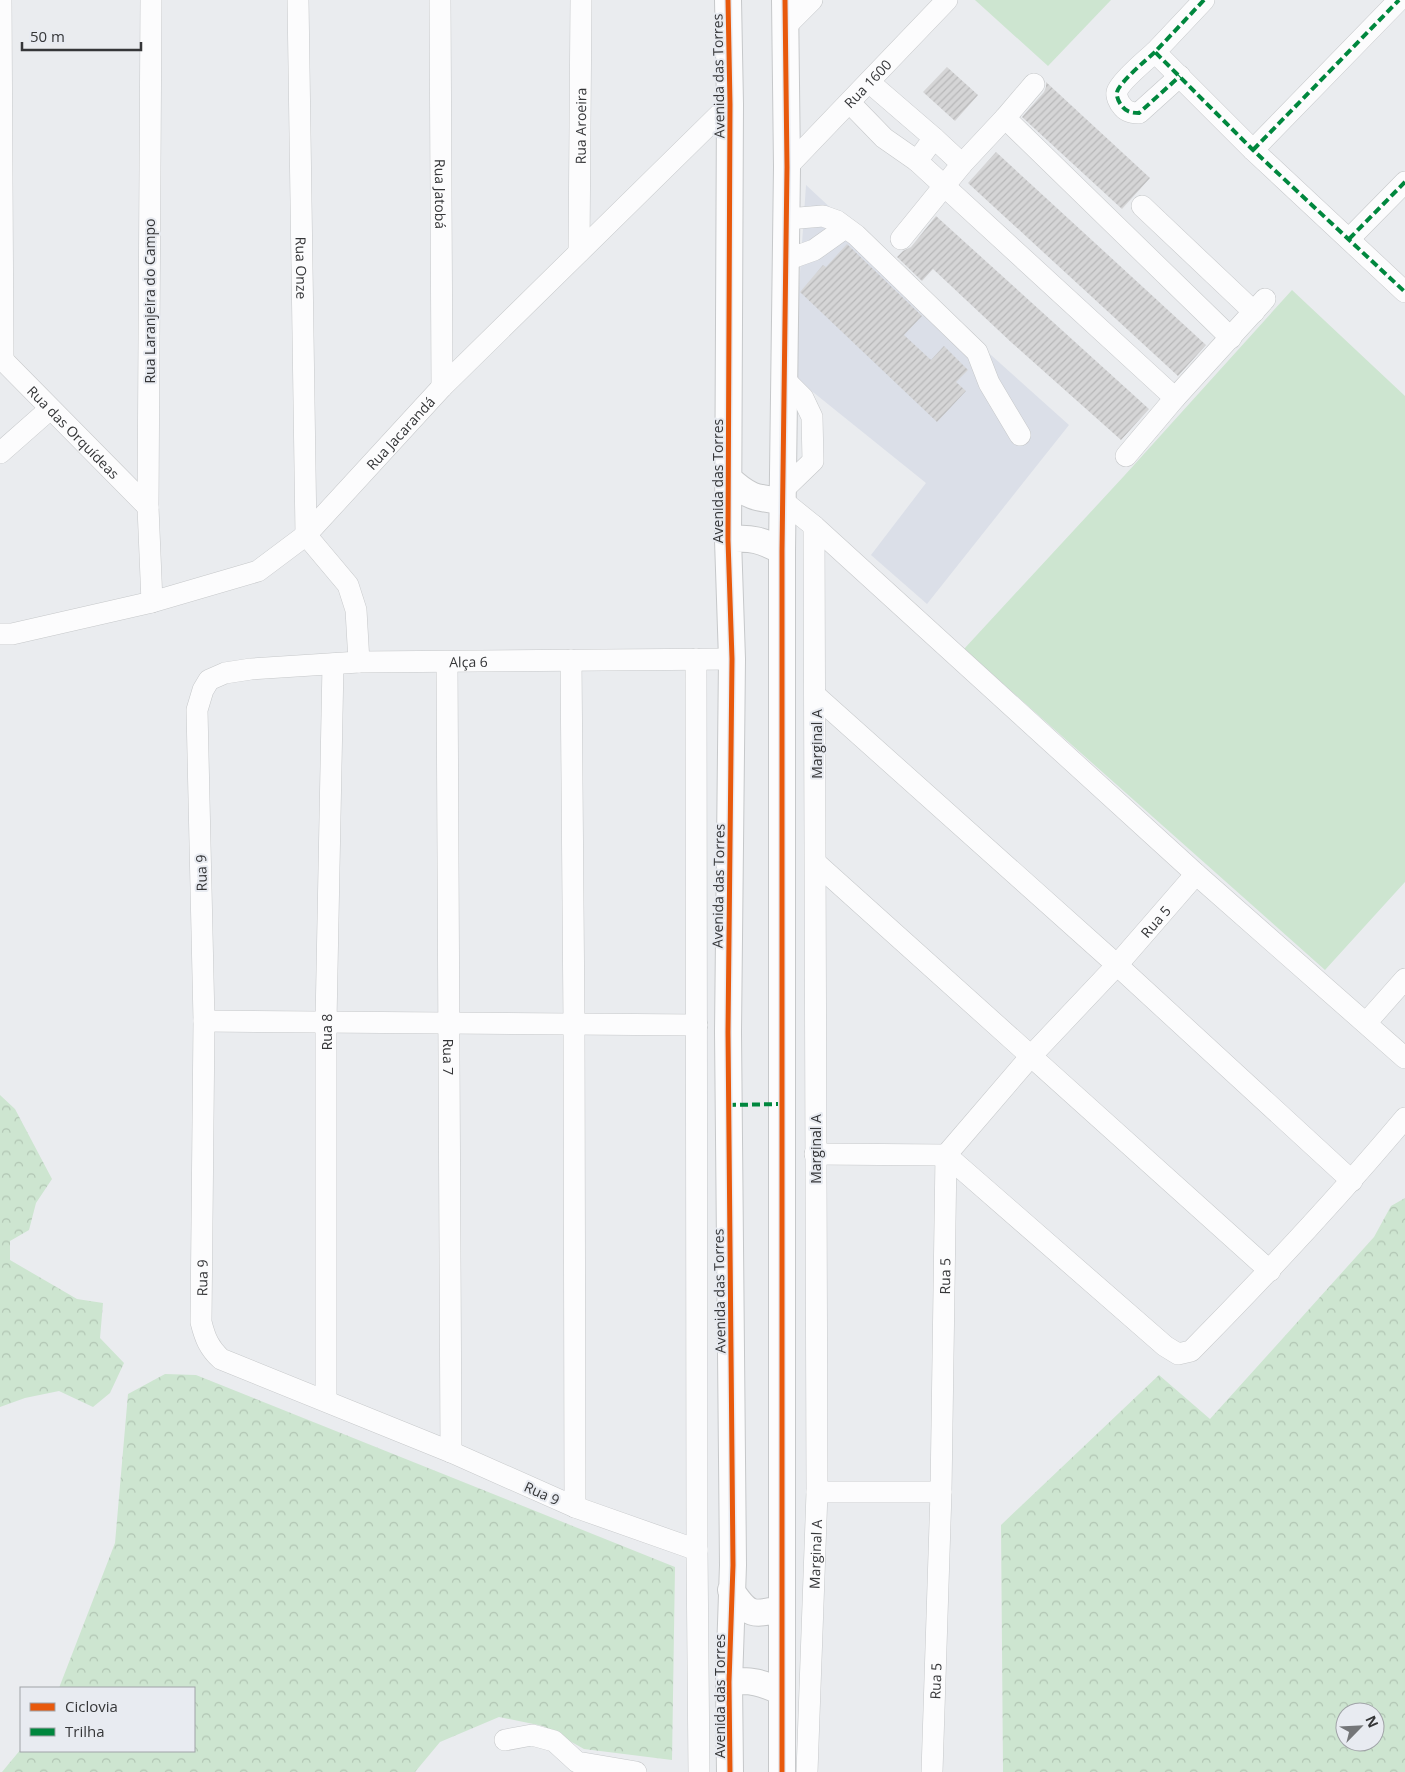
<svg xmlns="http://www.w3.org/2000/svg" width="1405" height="1772" font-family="'Open Sans',sans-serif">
<defs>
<pattern id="forest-crowns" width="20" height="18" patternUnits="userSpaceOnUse" patternTransform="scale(1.25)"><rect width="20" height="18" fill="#cde5d0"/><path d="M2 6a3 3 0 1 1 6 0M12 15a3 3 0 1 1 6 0" fill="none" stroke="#b1c5b3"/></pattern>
<pattern id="building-hatch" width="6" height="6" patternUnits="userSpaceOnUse" patternTransform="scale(1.25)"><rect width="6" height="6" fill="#d5d5d6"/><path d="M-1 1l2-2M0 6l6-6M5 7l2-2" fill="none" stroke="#b7b7b8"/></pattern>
</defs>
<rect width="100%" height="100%" fill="#eaecef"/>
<!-- built -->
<path fill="#dbdfe8" d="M806 185 933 303 1069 425 927 604 871 555 926 483 793 376Z"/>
<!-- green -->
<path fill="#cde5d0" d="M975 0H1111L1048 66Z
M1292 290 1405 396V882L1325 970 964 649 1124 476Z"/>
<!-- forest -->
<path fill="url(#forest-crowns)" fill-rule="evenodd" d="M0 1095 15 1109 52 1179 36 1203 29 1230 10 1241V1260L77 1299 103 1303 100 1338 124 1363 110 1393 93 1407 59 1391 25 1398 0 1407Z
M1405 1198V1772H1003L1001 1525 1159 1375 1210 1419 1374 1237 1391 1206ZM1345 1712H1375V1742H1345Z
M165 1374 196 1375 675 1567 672 1760 584 1749 543 1726 499 1717 440 1742 415 1772H2L21 1749V1751H194V1688H59L115 1543 128 1394Z"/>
<!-- building -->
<path fill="url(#building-hatch)" d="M947 67 978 95 955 121 923 92Z
M1046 82 1150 178 1122 209 1022 117 1044 92 1046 87Z
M996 152 1206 345 1178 376 968 183Z
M936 216 1149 409 1121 440 1012 343 933 269 922 281 897 257 903 251 911 247Z
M847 244 922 316 904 335 931 360 944 346 968 370 956 382 966 391 937 422 800 292 823 265 826 267Z"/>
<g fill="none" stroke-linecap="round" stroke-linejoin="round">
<!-- minor casing -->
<g stroke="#c6c8ca" stroke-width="22">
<g id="minor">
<path d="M1 0 3 360"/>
<path d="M151 0 148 507 152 602"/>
<path id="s1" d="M298 0 306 535 348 585 356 610 359 662"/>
<path id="s2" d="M440 0 442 387"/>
<path d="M1204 0 1155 52 1253 150 1405 292"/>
<path d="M785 27 812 0"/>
<path d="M1155 52C1147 59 1119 83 1117 92 1116 96 1119 103 1122 106 1126 112 1132 113 1139 113L1180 76"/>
<path d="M1034 84 1005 118 1231 338"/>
<path d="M850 103 884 138 917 161 934 138 869 82"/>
<path d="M934 138 962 164"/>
<path d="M1253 150 1399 0"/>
<path d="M917 161 1175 398"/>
<path id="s3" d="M787 167 947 0"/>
<path d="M1142 206 1254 312"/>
<path d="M787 219 823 216 837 221 856 235 977 352 989 383 1020 435"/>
<path d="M901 239 962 164 1005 118"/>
<path d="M1349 239 1405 182"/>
<path id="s4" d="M579 252 581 0"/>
<path d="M786 260 814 250 845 228"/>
<path id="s5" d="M0 357 148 507"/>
<path d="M0 453 50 409"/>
<path d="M1126 456 1175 398 1265 299"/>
<path d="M784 489 813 461 812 417 803 398 785 380"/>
<path d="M783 501 814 526 1196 874 1405 1058"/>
<path id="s6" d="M0 634H12L152 602 258 571 306 535 442 387 730 104"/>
<path d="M696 659 697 1550 699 1772"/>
<path d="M571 660 574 1024 575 1507"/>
<path id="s7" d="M447 662 451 1452"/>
<path d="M815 695 1117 965 1352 1181"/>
<path d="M816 863 1270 1271"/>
<path d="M204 1021 697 1025"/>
<path d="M1366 1023 1405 979"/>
<path d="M815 1154 946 1155 1165 1346 1178 1354 1191 1351C1265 1276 1337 1199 1405 1118"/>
<path id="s8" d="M326 1400V1022L333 664"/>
<path d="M817 1492H941"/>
<path id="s9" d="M697 1550 575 1507 451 1452 221 1359C209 1348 205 1338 201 1322L204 1021 197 710 203 690 209 680 225 673 251 669 359 662 732 659"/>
<path d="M505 1740 532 1735 554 1741 577 1762 636 1772"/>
<path id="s10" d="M807 1772 817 1492 814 526"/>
<path id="s11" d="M932 1772 941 1492 946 1155 1031 1056 1117 965 1196 874"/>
</g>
</g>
<!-- major casing -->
<g stroke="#c6c8ca" stroke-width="28">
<path id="major" d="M728 0 730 104 728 540 732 659 728 1032 733 1565 729 1682 730 1772
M728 478C749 498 756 498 783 501
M728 540C750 536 763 541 782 551
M731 1590C748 1616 753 1616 782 1608
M729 1682C751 1679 762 1683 782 1692
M782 1772V551L787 167 785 0"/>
</g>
<!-- minor -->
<use href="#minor" stroke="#fcfcfd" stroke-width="21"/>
<!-- major -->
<use href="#major" stroke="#fcfcfd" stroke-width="26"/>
<!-- quiet -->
<path stroke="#00873e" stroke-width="4" stroke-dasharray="8 4" stroke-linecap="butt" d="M1204 0 1155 52 1253 150 1405 292
M1155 52C1147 59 1119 83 1117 92 1116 96 1119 103 1122 106 1126 112 1132 113 1139 113L1180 76
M1253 150 1399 0
M1349 239 1405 182
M728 1105 782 1104"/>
<!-- cycleway casing -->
<g stroke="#e8ebf1" stroke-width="8">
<path id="cycleway" d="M728 0 730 104 728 540 732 659 728 1032 733 1565 729 1682 730 1772
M782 1772V551L787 167 785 0"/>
</g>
<!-- cycleway -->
<use href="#cycleway" stroke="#e8590c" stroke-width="5"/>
</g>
<g text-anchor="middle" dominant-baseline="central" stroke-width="4" stroke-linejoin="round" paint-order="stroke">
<!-- street labels -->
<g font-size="14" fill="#353638" stroke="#e8ebf1">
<text transform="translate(718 76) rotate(-91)">Avenida das Torres</text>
<text stroke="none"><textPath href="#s3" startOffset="116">Rua 1600</textPath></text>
<text stroke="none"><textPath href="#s4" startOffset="126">Rua Aroeira</textPath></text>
<text stroke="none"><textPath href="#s2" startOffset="194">Rua Jatobá</textPath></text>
<text stroke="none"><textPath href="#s1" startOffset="268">Rua Onze</textPath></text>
<text transform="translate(149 301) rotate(-90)">Rua Laranjeira do Campo</text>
<text stroke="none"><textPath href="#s5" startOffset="105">Rua das Orquídeas</textPath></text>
<text stroke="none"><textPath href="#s6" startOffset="465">Rua Jacarandá</textPath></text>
<text transform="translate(717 481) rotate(-90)">Avenida das Torres</text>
<text stroke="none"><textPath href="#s9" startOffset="1462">Alça 6</textPath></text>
<text transform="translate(816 744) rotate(-90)">Marginal A</text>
<text transform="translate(201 873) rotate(-91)">Rua 9</text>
<text transform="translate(718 886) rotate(-89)">Avenida das Torres</text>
<text stroke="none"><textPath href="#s11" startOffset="931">Rua 5</textPath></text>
<text stroke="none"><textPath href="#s8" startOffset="368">Rua 8</textPath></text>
<text stroke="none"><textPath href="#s7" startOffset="395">Rua 7</textPath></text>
<text transform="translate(815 1149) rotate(-90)">Marginal A</text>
<text stroke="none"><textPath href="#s11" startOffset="496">Rua 5</textPath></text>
<text stroke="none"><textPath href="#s9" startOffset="600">Rua 9</textPath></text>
<text transform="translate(719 1291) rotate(-91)">Avenida das Torres</text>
<text transform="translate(542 1493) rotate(24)">Rua 9</text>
<text stroke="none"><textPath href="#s10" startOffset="218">Marginal A</textPath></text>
<text stroke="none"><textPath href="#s11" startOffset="91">Rua 5</textPath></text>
<text transform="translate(719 1696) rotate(-90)">Avenida das Torres</text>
</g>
</g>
<!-- legend -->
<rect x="20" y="1687" width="175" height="65" fill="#e8ebf1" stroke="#a0a3a7"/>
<rect x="30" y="1703" width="25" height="8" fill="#e8590c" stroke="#a0a3a7"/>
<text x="65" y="1712" font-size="15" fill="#353638">Ciclovia</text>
<rect x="30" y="1728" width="25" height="8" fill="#00873e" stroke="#a0a3a7"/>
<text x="65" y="1737" font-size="15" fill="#353638">Trilha</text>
<!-- north arrow -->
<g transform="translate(1360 1727) rotate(66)"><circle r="24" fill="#e8ebf1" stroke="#a0a3a7"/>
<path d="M0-4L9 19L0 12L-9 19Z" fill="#747678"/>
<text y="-8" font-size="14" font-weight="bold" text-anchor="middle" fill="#353638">N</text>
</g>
<!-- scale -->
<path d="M22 42v8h119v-8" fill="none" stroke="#353638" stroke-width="2.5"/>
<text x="30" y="42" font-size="15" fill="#353638" stroke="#e8ebf1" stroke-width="4" paint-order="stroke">50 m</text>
</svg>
